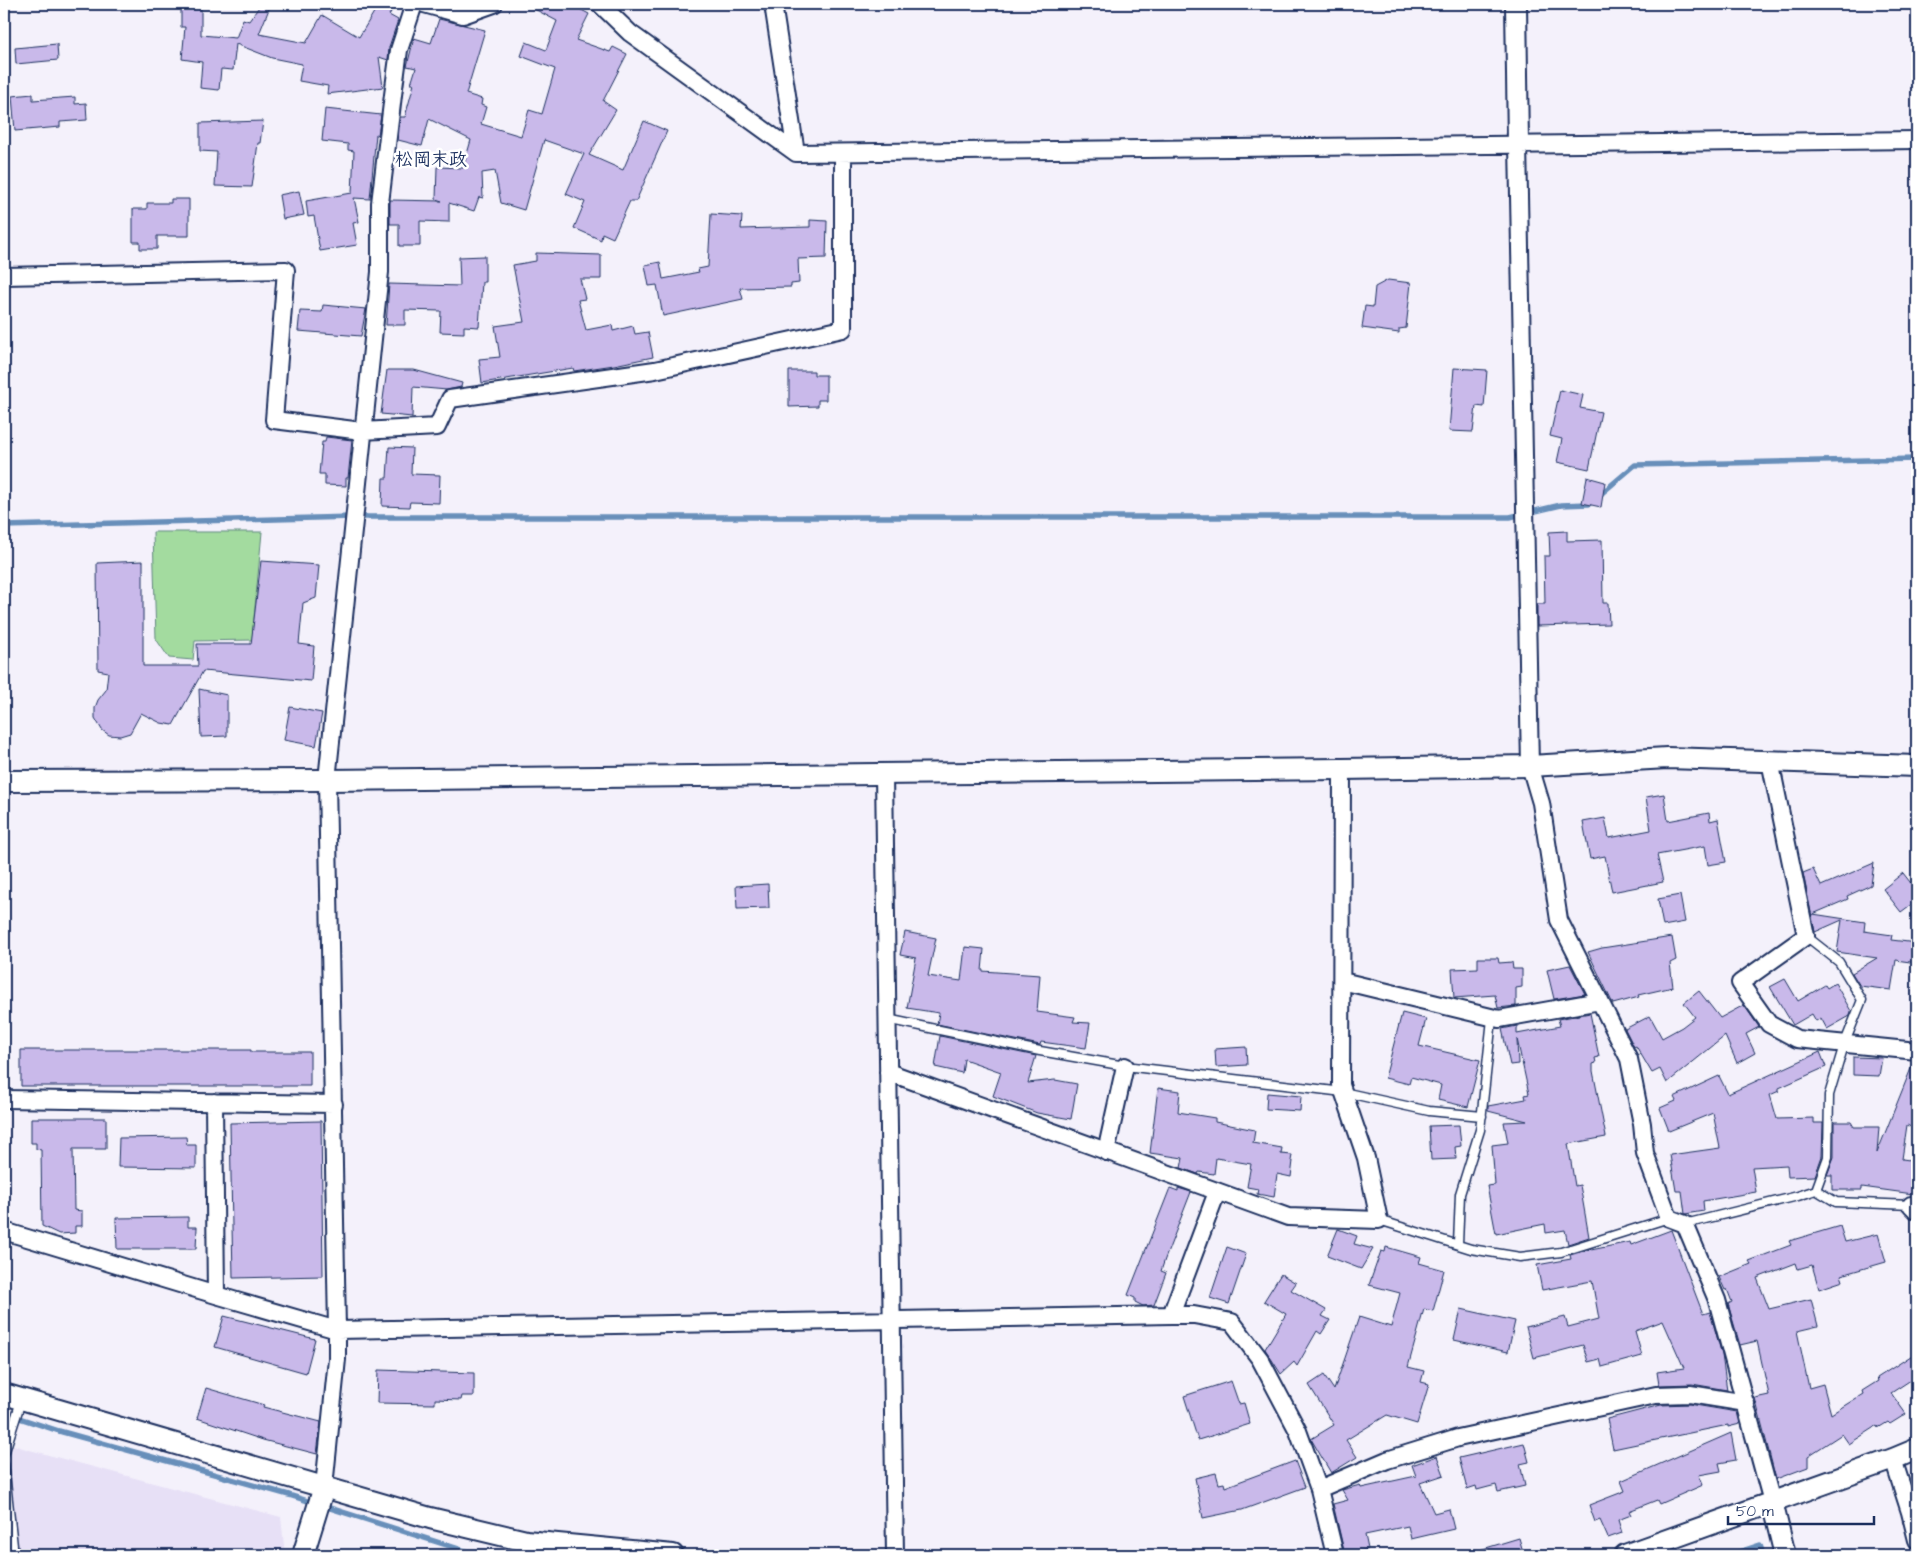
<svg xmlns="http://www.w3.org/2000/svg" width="1921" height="1559" font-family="'Architects Daughter','Klee One',sans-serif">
<rect width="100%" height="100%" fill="#f4f1fb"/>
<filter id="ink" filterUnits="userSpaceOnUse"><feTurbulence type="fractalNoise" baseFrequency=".02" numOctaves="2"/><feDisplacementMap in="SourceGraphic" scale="10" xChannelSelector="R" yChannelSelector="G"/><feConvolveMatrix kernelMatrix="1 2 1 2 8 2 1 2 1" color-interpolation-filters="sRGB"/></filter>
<g filter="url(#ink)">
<!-- built -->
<path fill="#e7e0f6" d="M4 1442 26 1449 281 1517 285 1555H4Z"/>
<!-- green -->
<path fill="#a3db9f" stroke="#5f857e" d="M153 532H262L252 640 195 641 193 660 169 658 156 639Z"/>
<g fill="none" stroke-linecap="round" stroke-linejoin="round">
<!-- stream -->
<path stroke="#678fba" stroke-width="5.5" d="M4 526 353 517H1510L1561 505 1589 504 1635 465 1917 459
M4 1413 59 1431 289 1495 478 1555
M1730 1555 1760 1545 1763 1555"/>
</g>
<!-- building -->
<path fill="#c9b9ea" stroke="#1b2f5e" d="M181 4H201V35L236 38 243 19 249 21 261 4H271L259 34 306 43 322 15 359 37 379 4H396L389 15 398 20 389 47 388 60 379 57 383 87 327 94 328 86 299 81 302 64 272 58 236 44 233 70 221 69 219 90 200 88 202 62 182 59 185 27H181Z
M525 4H570L589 14 576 40 610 52 613 47 627 54 603 101 616 110 589 155 623 170 644 121 667 131 636 201H630L613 238 602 233 601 240 574 228 585 202 566 194 584 154 544 140 524 210 501 203 495 171 482 173 483 198 479 197 474 211 449 203V222L420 221V246H399V224H390V200L442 201 436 199 437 167 463 168 471 140 429 119 422 146 398 140 400 117H405L414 84H411L416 68 407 66 414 38 431 43 439 19 485 30 466 94 482 99 481 105 486 107 481 124 521 136 529 110 542 114 555 69 521 56 526 42 546 50 557 21Z
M57 44 58 60 16 64 15 48Z
M33 94V100L75 97V104L86 103 87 120 60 122V127L15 131 12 96Z
M325 109 381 115 378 135 376 134 370 199 354 198 359 222 353 223 357 245 320 251 314 216 308 217 306 201 352 193 354 151 348 150V144L322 141Z
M263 121 260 143H258L252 187 215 186 217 152 200 151V123Z
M299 191 304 215 283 219 279 195Z
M171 199H189V236H157V249H140V242H133V209H147V203H171Z
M711 214 742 216 741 229 810 227V220L827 221 826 258 798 259 799 283 791 284V287L740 288 743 299 663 316 657 285 649 286 645 265 660 262 663 279 699 272 698 269 708 267Z
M536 253 601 255V279H580L585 299 578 300 586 330 612 325 613 331 633 326 635 334 648 332 653 357 614 365 574 371 573 368 482 383 479 359 500 357 495 326 524 322 513 265 536 261Z
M485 256V282H482L479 327 464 326V333L440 332 441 311 405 310V325H386L389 284 460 286 459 257Z
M1388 280 1411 283 1406 328 1399 329V333L1362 328 1365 306 1373 307 1375 287Z
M323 305 366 309 361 336 298 331 300 311 322 312Z
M1454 368 1487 370 1484 407 1476 406 1473 432 1449 431Z
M387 370H414L462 383 461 387 447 390 413 387 412 417 381 414Z
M789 371H814V375H826V400H818V406L789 407Z
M1560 390 1583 395 1580 408 1601 412 1589 469 1557 462 1562 439 1550 436Z
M326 437 352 440 348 478H346V486L325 485V474H319L322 442H325Z
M389 447 412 448 411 474 440 475 439 503 410 502 409 507 382 506 383 478H387Z
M1587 477 1605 482 1601 507 1582 503Z
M1567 531V541L1602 540 1603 603H1608L1609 624 1537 626V604H1545L1544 556H1550L1549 532Z
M143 561V666H198L197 644H251L261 561 319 565 316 598 303 603 299 644 314 646 311 681 203 671 173 725 161 723 141 713 130 733 120 736 109 735 102 730 95 718V708L98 700 106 690 108 672 98 670 97 563Z
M199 689 227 695V736L201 737Z
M290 707 322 713 316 746 284 740Z
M1664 794 1668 821 1709 813 1710 821 1718 819 1726 862 1708 865 1705 846 1657 855 1663 882 1612 892 1605 856 1590 859 1583 822 1605 818 1609 838 1651 830 1646 797Z
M1874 863 1871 885 1847 896 1848 899 1813 914 1865 922 1864 931 1892 935 1891 940 1917 943V963L1896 960 1891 990 1860 986 1852 973 1877 958 1837 952 1842 920 1815 932 1803 873 1813 869 1821 886Z
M1903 873 1917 891V900L1901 912 1883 889Z
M768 884 769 908 737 909 736 886Z
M1680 895 1685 922 1663 926 1658 899Z
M905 932 936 938 928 976 961 981 965 947 984 949 982 971 1040 975 1037 1012 1075 1017 1073 1022 1090 1023 1086 1048 1041 1042 1040 1045 937 1024 939 1013 907 1008 916 958 900 955Z
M1672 937 1676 960 1670 963 1673 987 1638 995 1639 997 1613 1004 1588 952 1602 948Z
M1478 958H1498L1499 963 1512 962 1513 969H1522V987L1516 988V1006L1498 1008 1495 995 1454 998 1452 969 1478 968Z
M1570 965 1585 994 1554 999 1547 970Z
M1785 979 1798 1001 1825 985 1827 988 1835 983 1851 1011 1850 1016 1827 1029 1821 1018 1816 1021 1812 1014 1793 1025 1770 987Z
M1699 991 1720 1018 1744 1005 1759 1027 1746 1034 1755 1053 1737 1063 1725 1036 1667 1083 1660 1069 1652 1073 1636 1046 1634 1047 1625 1029 1650 1016 1662 1038 1682 1027 1695 1017 1684 1003Z
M1402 1013 1426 1019 1419 1046 1480 1060 1468 1107 1438 1100 1441 1085 1411 1077 1409 1084 1385 1078Z
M1590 1013 1599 1057 1595 1058 1596 1063 1593 1064V1071L1606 1137 1568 1144 1575 1186 1580 1185 1589 1237 1568 1244 1565 1230 1546 1233 1545 1224 1496 1234 1487 1186 1495 1185 1492 1145 1508 1143 1504 1122 1527 1121 1488 1111V1106L1526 1099 1525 1095 1529 1094 1517 1039 1518 1064 1510 1065 1502 1029 1517 1026V1034L1560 1026 1558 1019Z
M940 1036 1036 1056 1028 1083 1055 1080 1077 1084 1071 1119 1037 1113 993 1096 1001 1072 964 1059 962 1073 935 1067Z
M1246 1047 1247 1065 1216 1067 1215 1049Z
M21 1050H251V1052H310V1086H21Z
M1820 1052 1826 1067 1779 1088V1091L1770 1095 1777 1119 1814 1118V1123H1823L1822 1156 1815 1176 1788 1177 1787 1165 1752 1167 1756 1192 1703 1201 1704 1211 1685 1214 1682 1191H1676L1670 1155 1720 1148 1713 1113 1669 1131 1660 1108 1676 1101 1674 1097 1719 1076 1728 1094Z
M1853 1057 1882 1058 1879 1076 1853 1075Z
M1914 1061H1917V1126L1914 1124 1913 1128 1907 1125 1902 1159 1917 1161V1178L1915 1177 1913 1194 1862 1187V1190H1832V1175H1827L1834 1157V1122H1851L1854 1127H1879L1877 1153Z
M1158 1088 1180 1091 1178 1112 1215 1118V1122L1255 1130 1253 1143 1282 1148 1281 1154 1292 1155 1291 1161H1293L1291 1177 1277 1174 1274 1197 1257 1194 1258 1189 1247 1187 1251 1164 1216 1158 1214 1174 1199 1172 1198 1174 1181 1168 1183 1158 1150 1153Z
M1267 1093 1301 1096 1300 1111 1266 1109Z
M31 1118H106V1149H73L74 1210 82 1211V1226H75V1233L59 1234 42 1226 41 1150 36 1149V1143H31Z
M321 1121 323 1276 233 1278 230 1123Z
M1459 1125 1461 1146 1455 1147 1456 1159 1431 1160 1429 1126Z
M186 1137 187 1145H196V1168L118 1167 119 1138Z
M1170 1188 1178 1191V1188L1191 1192 1165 1259 1161 1271 1166 1273 1154 1305 1143 1306 1135 1302V1298L1128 1295Z
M188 1217V1227H197L196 1249H117L116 1218Z
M1840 1226 1845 1242 1878 1234 1886 1262 1841 1275 1843 1281 1819 1289 1812 1265 1798 1269 1796 1263 1757 1278 1769 1309 1811 1299 1818 1326 1797 1331 1809 1388 1823 1384 1831 1414 1863 1394 1862 1391 1878 1381 1877 1378 1917 1352V1376L1891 1393 1906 1414 1890 1424 1888 1422 1878 1428 1877 1426 1849 1444 1842 1434 1808 1456V1467L1776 1479 1755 1398 1769 1395 1757 1341 1740 1345 1728 1304 1732 1302 1727 1289 1725 1290 1719 1277 1751 1264 1749 1261 1791 1245 1789 1241Z
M1338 1229 1357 1236 1354 1244 1373 1249 1361 1269 1327 1256Z
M1671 1230 1703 1314 1710 1312 1722 1355 1727 1390 1692 1384 1659 1385 1657 1372 1684 1368 1663 1321 1635 1331 1642 1356 1602 1367 1600 1359 1588 1362 1583 1345 1534 1358 1526 1327 1565 1317 1568 1327 1599 1319 1592 1281 1542 1290 1537 1265 1571 1259 1570 1255 1590 1249 1591 1250 1630 1242 1631 1245Z
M1227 1247 1246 1254 1229 1304 1210 1298Z
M1386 1247 1421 1257 1419 1263 1444 1270 1433 1311 1424 1309 1408 1367 1424 1371 1421 1382 1429 1384 1417 1424 1387 1415 1346 1440 1357 1457 1331 1473 1311 1439 1334 1425 1309 1385 1324 1375 1334 1390 1359 1317 1391 1327 1400 1293 1369 1285 1381 1251 1385 1252Z
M1281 1274 1296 1283 1291 1290 1326 1310 1322 1316 1330 1320 1321 1334 1317 1331 1297 1366 1294 1362 1281 1374 1265 1349 1286 1314 1264 1301Z
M1461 1309 1515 1321 1508 1352 1454 1340Z
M224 1316 315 1339 306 1373 215 1347Z
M378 1370 474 1373V1396H462L461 1400 435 1399V1404L377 1403Z
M1231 1381 1239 1404 1244 1403 1250 1424 1198 1440 1184 1396Z
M206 1388 264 1405 263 1407 321 1422 317 1454 263 1440 197 1418Z
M1689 1404 1737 1412 1740 1424 1728 1427V1425L1613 1449 1607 1419 1661 1405Z
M1731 1433 1736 1460 1719 1463 1721 1471 1699 1475 1703 1485 1659 1504 1657 1500 1629 1511 1631 1515 1618 1520 1622 1533 1608 1538 1600 1520 1595 1522 1589 1505 1625 1491 1621 1481Z
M1524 1443 1529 1462 1520 1464 1525 1486 1498 1492 1496 1485 1477 1490 1476 1486 1467 1489 1459 1458Z
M1437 1456 1444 1475 1420 1483 1434 1513 1449 1509 1454 1529 1411 1539 1408 1526 1365 1535 1368 1549 1345 1555 1333 1504 1348 1500 1342 1490 1360 1485 1361 1488 1416 1476 1412 1465Z
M1295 1461 1305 1487 1242 1510 1203 1518 1195 1478 1216 1473 1219 1484 1224 1483 1225 1487Z
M1519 1538 1524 1555H1476V1551Z"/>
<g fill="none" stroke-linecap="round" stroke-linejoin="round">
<!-- service casing -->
<g stroke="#1b2f5e" stroke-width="11">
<path id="service" d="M887 1019 1040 1051 1125 1066 1343 1092 1429 1111 1482 1116
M1816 1190 1836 1202 1911 1205
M1379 1220 1471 1249 1520 1257 1561 1252 1669 1218
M1685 1224 1798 1196 1816 1190 1828 1157 1829 1095 1844 1045 1862 1000 1839 962 1806 936
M1458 1244 1460 1194 1480 1130 1492 1019
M4 1454 21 1401
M4 1464 14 1555"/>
</g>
<!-- minor casing -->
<g stroke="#1b2f5e" stroke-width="20">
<path id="minor" d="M424 4 463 15 494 4
M600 4 630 33 796 153 1917 140
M773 4 796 153
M1518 144 1530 766 1541 803 1559 920 1629 1059 1642 1124 1645 1153 1669 1218 1685 1224 1717 1300 1772 1502
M4 276 286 270 274 420 362 431 437 427 450 399 655 370 843 329V153
M1770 761 1806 936 1740 983 1769 1024 1797 1039 1917 1051
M884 774 895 1555
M1342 981 1499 1019 1600 1001
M888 1072 1288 1217 1379 1220 1366 1158 1341 1085 1342 769
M4 1099 334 1104
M214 1102 216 1295
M1106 1152 1125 1066
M1911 1205 1917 1211
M4 1231 216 1295 337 1330 1171 1315H1194L1232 1322 1260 1359 1298 1431 1319 1489 1335 1555
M1171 1315 1217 1192
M1893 1459 1910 1512 1917 1540
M324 1487 337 1359V1330L327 780 380 272V203L393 95 399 50 414 4
M1319 1489 1387 1460 1458 1438 1656 1395 1690 1394 1746 1403"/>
</g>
<!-- tertiary casing -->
<g stroke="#1b2f5e" stroke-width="24">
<path id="tertiary" d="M1516 4 1518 144
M4 781 327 780 1342 769 1530 766 1667 758 1917 766
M4 1394 430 1518 526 1541 673 1555
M1772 1502 1785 1555
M303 1555 324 1487
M1625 1555 1893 1459 1917 1449"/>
</g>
<!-- service -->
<use href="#service" stroke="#fff" stroke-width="8"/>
<!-- minor -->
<use href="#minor" stroke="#fff" stroke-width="16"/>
<!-- tertiary -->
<use href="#tertiary" stroke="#fff" stroke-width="20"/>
</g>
</g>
<g text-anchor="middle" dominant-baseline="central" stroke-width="5" stroke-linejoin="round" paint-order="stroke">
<!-- quarter labels -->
<g font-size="18" font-weight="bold" fill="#1b2f5e" stroke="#fff">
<text x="431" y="159">松岡末政</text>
</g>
</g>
<!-- margin -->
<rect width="1921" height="1559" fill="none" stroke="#fff" stroke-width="20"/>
<rect x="10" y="10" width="1901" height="1539" fill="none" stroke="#1b2f5e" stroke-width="2" filter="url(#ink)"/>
<!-- scale -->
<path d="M1728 1516v8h146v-8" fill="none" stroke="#1b2f5e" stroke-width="2.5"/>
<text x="1736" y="1516" font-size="15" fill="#1b2f5e" stroke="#ffffff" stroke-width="4" paint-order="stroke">50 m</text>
</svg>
